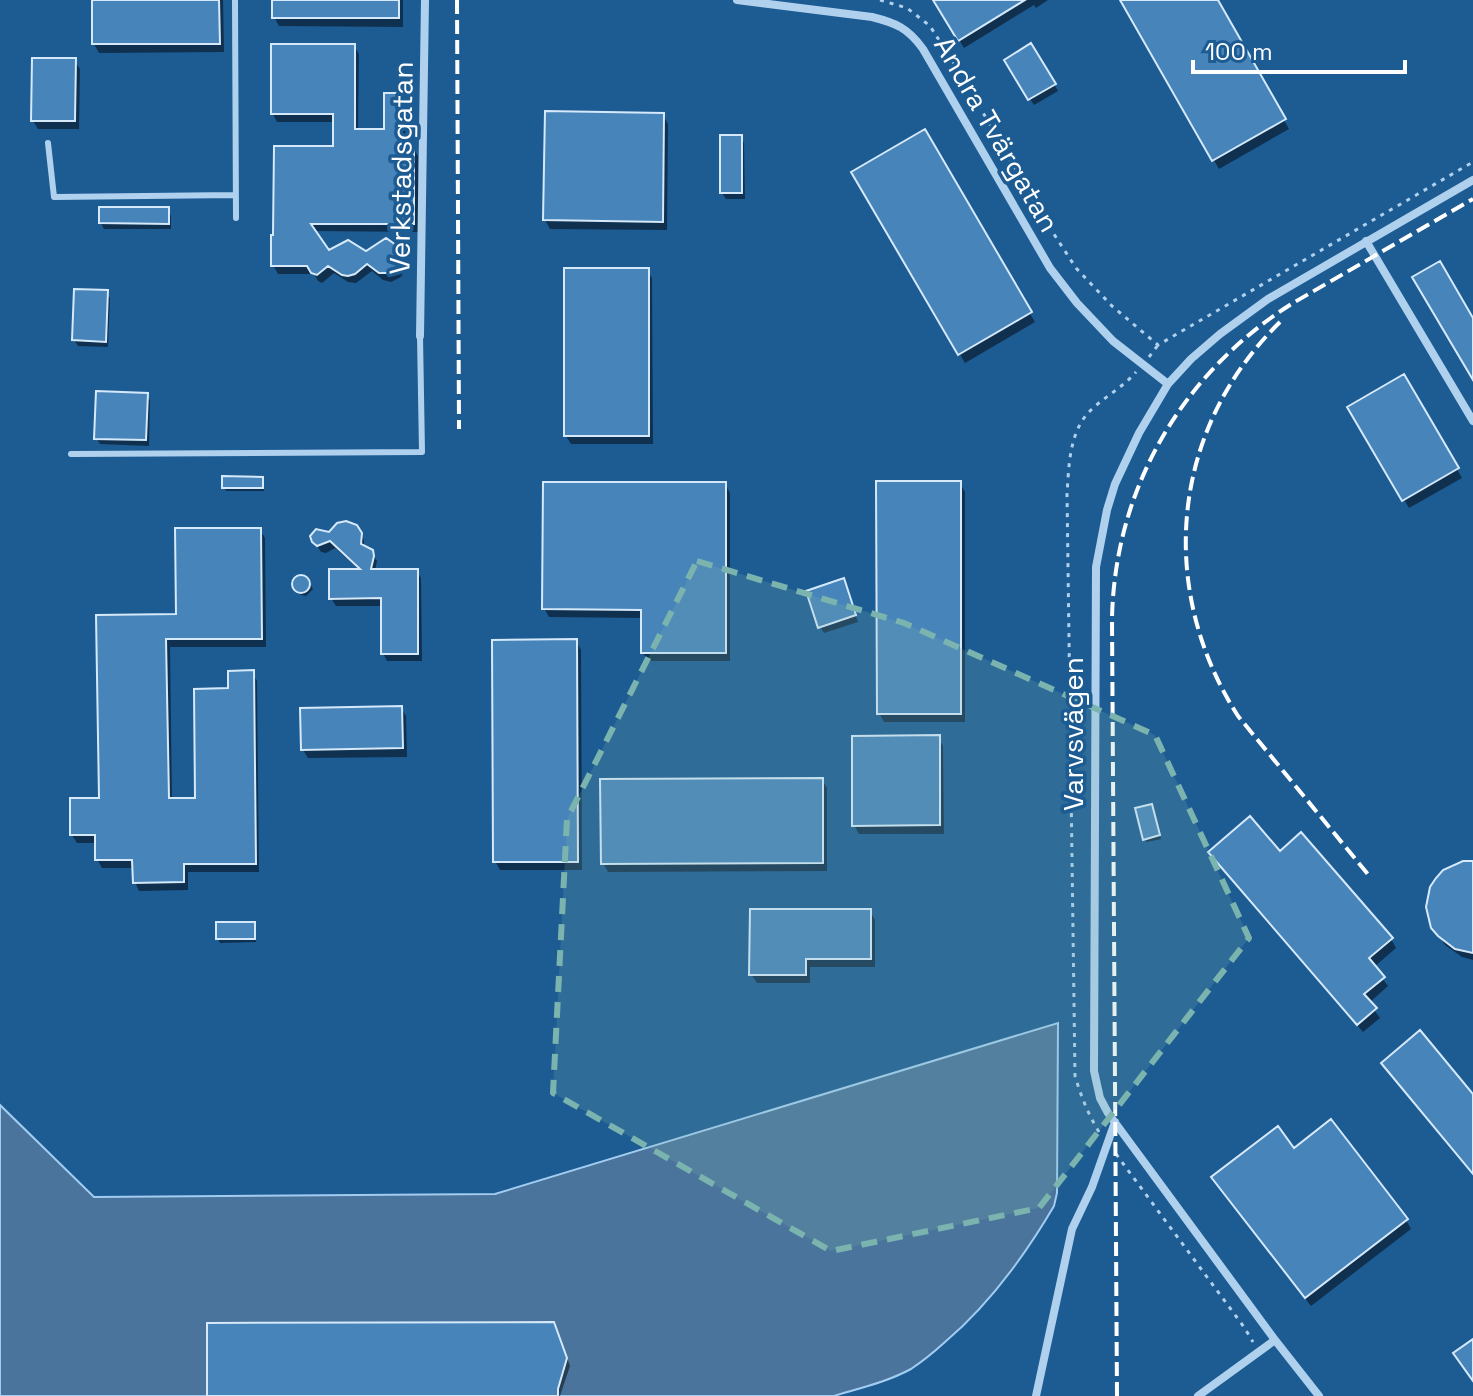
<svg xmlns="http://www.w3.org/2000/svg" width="1473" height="1396" font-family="'Space Grotesk',sans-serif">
<rect width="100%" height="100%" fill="#1d5b93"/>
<!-- water -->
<path fill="#4a749c" stroke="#a3cdf0" stroke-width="2" d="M1058 1023 1057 1193 1054 1206C1024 1257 990 1304 945 1342 934 1352 923 1361 911 1369 887 1382 860 1388 834 1396H0V1105L94 1197 495 1194Z"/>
<!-- shadow -->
<path fill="#0007" d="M94 0H223L224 52 99 53 94 44Z
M274 0H403V27L279 26 274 17Z
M935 0H1048L1036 8 1034 5 964 48Z
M1130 0H1216L1289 129 1219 169 1124 3Z
M354 46 359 54 358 131H386L401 95 406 103 405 148H413L418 156V232L314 231 328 253 366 254 397 249 402 258 405 269 401 277 391 282 383 280 372 271 356 283 348 282 334 273 322 283 318 281 314 274H278L273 265 335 148V122H277L273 114Z
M1031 46 1058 91 1034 105 1006 61Z
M74 60 80 69 79 129H38L33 121Z
M663 115 668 124 667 230 550 229 545 220Z
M924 132 1035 322 965 363 854 172Z
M741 137 744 143 745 199H726L722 193Z
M168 209 171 216V229H104L101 223Z
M647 270 652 278 653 444H571L566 436Z
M106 292 110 298 108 347 78 346 74 340Z
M1403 377 1462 478 1409 508 1350 408Z
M147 395 150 401 149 446 100 444 96 438Z
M262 479 264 483V491H226L224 487Z
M960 483 965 492V722H884L879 713Z
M725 484 730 493V661H648L643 653V618L549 617 544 608Z
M260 530 265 538 266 647H170L172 800H197L230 690 252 672 257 681 259 872H188V890L139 891 135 882 134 868H102L97 859V843H77L72 835 101 800 98 617 178 616Z
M359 531 364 540V547L369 549 377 561 375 571H417L421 578 422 661H387L383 653V606H336L331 598 361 571 335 548 326 553 321 552 313 539 330 534Z
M299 577 306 578 313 589 306 596 301 595 294 586 295 580Z
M843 581 858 622 824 633 820 627Z
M576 641 581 650 582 870H500L495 861Z
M401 708 406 716 407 757 308 758 303 750Z
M938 737 943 746 944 834H859L854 825Z
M822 780 827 788V871L608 872 603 863Z
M1152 806 1161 839 1147 842 1144 839Z
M1279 854 1391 939 1396 948 1374 967 1388 986 1369 1003 1380 1018 1363 1032 1216 861Z
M1473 863V960L1462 957 1445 945 1433 927Z
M870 911 875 920V967H810V983H757L751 974Z
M254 924 256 927V942L220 943 218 939Z
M1294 1150 1406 1220 1411 1229 1311 1306 1219 1186Z
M557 1330 570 1366 560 1396H209Z"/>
<!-- building -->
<path fill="#4684ba" stroke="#d6e9fa" stroke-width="2" d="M92 0H219L220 44H92Z
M272 0H399V18H272Z
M933 0H1025L958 41Z
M1120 0H1218L1286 119 1212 161Z
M1031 43 1056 84 1028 100 1004 60Z
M271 44H355V129H384V93H402V146H414V224H311L329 250 348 240 366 251 386 238 396 245 401 254 399 266 392 273H379L367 264 355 274 348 276 342 275 328 266 317 275 311 273 307 266H271V235H273L274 146H333V114H271Z
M32 58H76L75 121H31Z
M545 111 664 113 663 222 543 220Z
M925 129 1032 312 958 355 851 172Z
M720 135H742V193H720Z
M99 207H169V224L99 223Z
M1440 261 1473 318V380L1412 277Z
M564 268H649V436H564Z
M74 289 108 290 106 342 72 340Z
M1404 374 1459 468 1402 501 1347 407Z
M96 391 148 393 146 440 94 439Z
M222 476 263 477V488H222Z
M876 481H961V714H877Z
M543 482H726V653H641V610L542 609Z
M346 521 357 525 362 533 361 544 373 550 374 556 371 569H418V654H381V598L329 599V569H360L330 541 317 546 312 542 310 536 316 529 329 532 337 523Z
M175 528H261L262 639H166L169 798H195L194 689 228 688V671L254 670 256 864H184V882L133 883 132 860H95V835H70V798H99L96 615 176 614Z
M292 584a9 9 0 1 1 18 0a9 9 0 1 1-18 0Z
M844 578 856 615 818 628 806 591Z
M577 639 578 862H493L492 640Z
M402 706 403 748 301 750 300 708Z
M940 735V825L852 826V736Z
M823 778V863L601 864 600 779Z
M1152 804 1160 835 1143 840 1135 808Z
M1250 816 1280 851 1301 832 1393 938 1369 958 1385 977 1364 994 1377 1008 1357 1025 1208 852Z
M1463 861H1473V953L1455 949 1438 936 1431 928 1426 907 1430 887 1436 878 1443 870Z
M750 909H871V959H806V975H749Z
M216 922H255V939H216Z
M1420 1030 1473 1094V1174L1381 1063Z
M1331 1119 1408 1219 1305 1298 1211 1177 1278 1126 1294 1148Z
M554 1322 567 1358 558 1389V1396H207V1323Z
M1473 1339V1381L1453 1353Z"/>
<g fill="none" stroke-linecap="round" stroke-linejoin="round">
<!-- path -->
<path stroke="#b0d1ee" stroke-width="3" stroke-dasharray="4 6" stroke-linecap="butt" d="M880 0 907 8 930 26 963 78 1046 222 1076 268 1112 306 1158 345 1473 162
M1149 357 1158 345
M1099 1132C1088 1114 1081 1096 1075 1076L1067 494C1069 465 1069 430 1092 409 1106 396 1123 387 1136 372
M1116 1154 1244 1327 1253 1342"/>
<!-- lane -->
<path stroke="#b0d1ee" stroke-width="6" d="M235 0 236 218
M48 143 54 197 235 195
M71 454 422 452 420 336"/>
<!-- street -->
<path stroke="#b0d1ee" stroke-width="8" d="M737 0 872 17C896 23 908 28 923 49L1050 268 1077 303 1113 341 1168 384
M1366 241 1473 421
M420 336 425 0
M1036 1396 1072 1229 1092 1187 1115 1122
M1198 1396 1275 1340
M1319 1396 1275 1340 1108 1113 1100 1098 1094 1071 1096 567 1107 510 1115 484 1139 433 1168 384 1191 359 1220 334 1268 299 1473 180"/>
<!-- rail -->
<path stroke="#fff" stroke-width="4" stroke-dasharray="14 6" stroke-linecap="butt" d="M457 0 459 429
M1280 322C1171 429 1156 588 1238 716L1371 878
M1117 1396 1112 618C1115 487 1183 372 1293 303L1473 199"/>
</g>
<!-- marked area -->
<path fill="#7bb4af" fill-opacity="0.2" stroke="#7bb4af" stroke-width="6" stroke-dasharray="16 10" stroke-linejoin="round" d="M697 561 904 623 1155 735 1249 938 1039 1208 831 1251 553 1093 567 819Z"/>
<g text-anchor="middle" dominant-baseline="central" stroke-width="7" stroke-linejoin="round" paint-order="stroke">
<!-- street labels -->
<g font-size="28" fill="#fff" stroke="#1d5b93">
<text transform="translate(997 134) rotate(60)">Andra Tvärgatan</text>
<text transform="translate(401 168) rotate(-89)">Verkstadsgatan</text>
<text transform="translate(1073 734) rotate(-90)">Varvsvägen</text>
</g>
</g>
<!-- scale -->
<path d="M1193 60v12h212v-12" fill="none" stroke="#ffffff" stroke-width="4"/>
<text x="1205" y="60" font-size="24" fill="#ffffff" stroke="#1d5b93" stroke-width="6" paint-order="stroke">100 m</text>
</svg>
